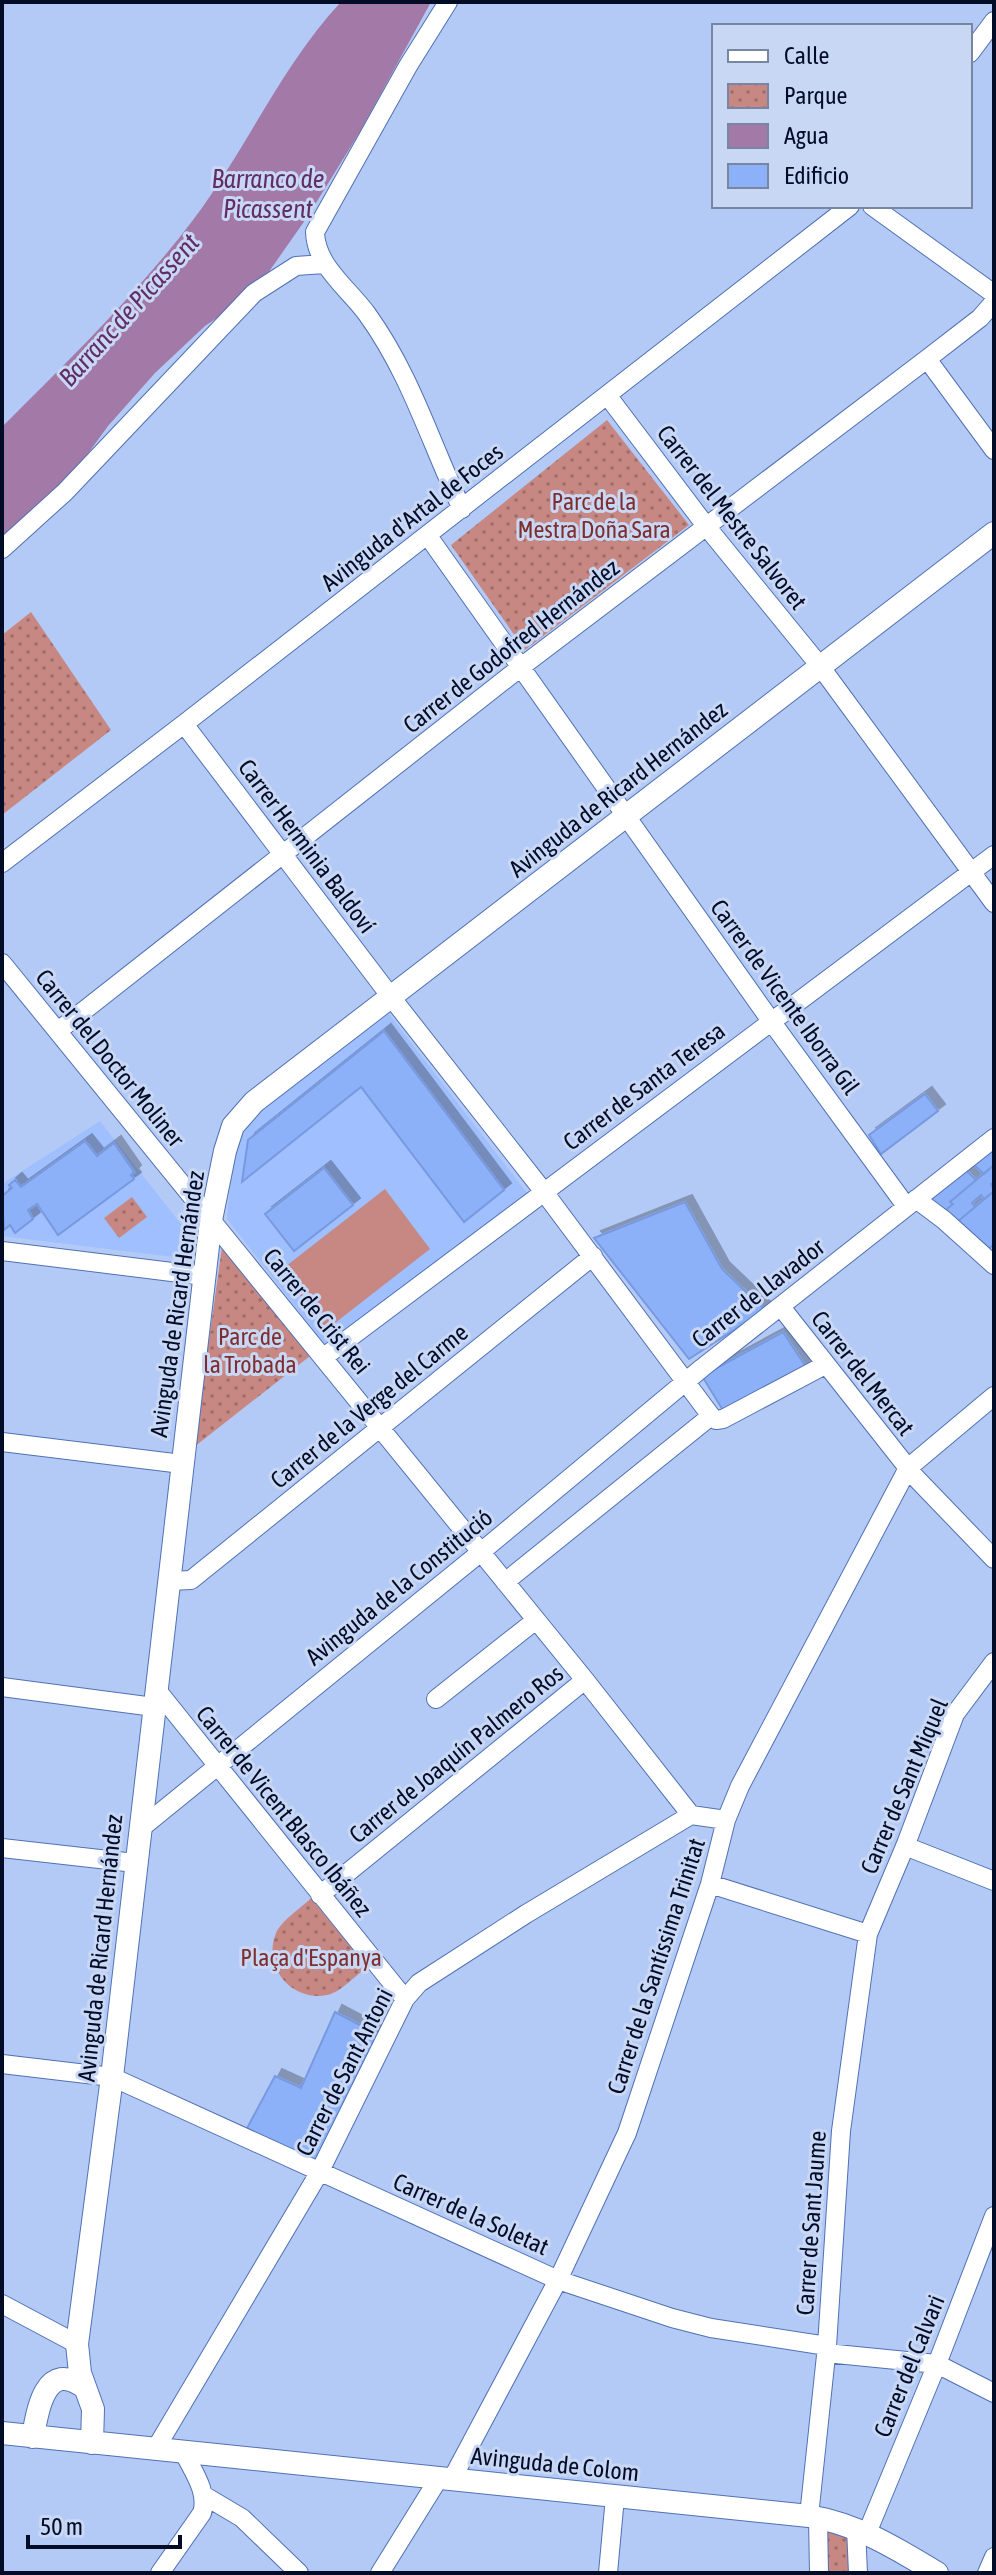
<svg xmlns="http://www.w3.org/2000/svg" width="996" height="2575" font-family="'Asap Condensed',sans-serif">
<defs>
<pattern id="park-dots" width="8" height="8" patternUnits="userSpaceOnUse" patternTransform="scale(2)"><rect width="8" height="8" fill="#c78783"/><path d="M2 2h.1M6 6h.1" fill="none" stroke="#9f6d6b" stroke-width="1.8" stroke-linecap="round"/></pattern>
<filter id="shadow"><feDropShadow dx="7" dy="-7" stdDeviation="0" flood-color="#0004"/></filter>
</defs>
<rect width="100%" height="100%" fill="#b4caf6"/>
<!-- built -->
<path fill="#a0bffe" d="M389 1014 527 1193 326 1346 227 1219 232 1161 243 1133 256 1114Z
M100 1121 184 1228 182 1258 2 1236V1184Z"/>
<!-- park -->
<path fill="url(#park-dots)" d="M607 420 689 525 525 650 451 545Z
M31 612 111 730 2 815V635Z
M132 1197 147 1217 119 1238 104 1218Z
M222 1247 310 1356 194 1447Z
M311 1898 367 1967C356 1975 340 1993 327 1995 292 2002 262 1967 276 1933 281 1921 301 1908 311 1898Z
M824 2529 850 2537 852 2573H826Z"/>
<!-- pitch -->
<path fill="#c78783" d="M385 1189 430 1249 326 1330 281 1270Z"/>
<!-- water -->
<path fill="#a37aa7" d="M341 2H431L361 130 308 216 254 293 205 326 155 373 108 426 76 470 2 538V427C68 361 137 294 193 220 246 150 281 66 341 2Z"/>
<!-- building -->
<path fill="#8db1f8" stroke="#7799df" stroke-width="2" filter="url(#shadow)" d="M384 1031 504 1190 464 1222 361 1087 242 1182 248 1140Z
M925 1094 938 1111 881 1154 869 1135Z
M85 1141 97 1156 114 1143 134 1172 131 1175 134 1179 58 1235 37 1204 28 1210 33 1219 15 1233 10 1225 4 1230 2 1196 12 1188 9 1185 15 1180 21 1187Z
M994 1146V1165L984 1174 971 1162Z
M994 1165V1182L991 1184 994 1191 984 1199 981 1195 972 1203 975 1207 955 1224 942 1213 953 1204 950 1202Z
M324 1168 353 1205 294 1251 265 1214Z
M964 1168 976 1180 950 1202 953 1204 942 1213 929 1201Z
M994 1191V1244L987 1251 955 1224Z
M685 1202 722 1269 765 1310 689 1359 594 1238Z
M783 1332 806 1367 724 1412 702 1376Z
M335 2012 377 2034 315 2164 245 2132 275 2076 301 2088Z"/>
<g fill="none" stroke-linecap="round" stroke-linejoin="round">
<!-- minor casing -->
<g stroke="#5071b3" stroke-width="20">
<path id="minor" d="M448 2 408 66 315 232C316 266 348 288 367 314 411 375 430 442 462 509
M970 53 994 21
M872 206 994 294
M927 359 994 450
M607 395 706 526 820 666 994 903
M428 536 771 1021 906 1206
M2 549 65 492 254 293 296 266 324 264
M184 724 391 997 544 1192 711 1416 716 1420 723 1419 825 1365
M2 863 184 724 850 206
M2 963 585 1680 691 1815
M58 1031 521 667 927 359 980 318 994 302
M916 1199 944 1220 994 1265
M2 1251 204 1276
M781 1307 915 1477 994 1559
M324 1357 994 855
M2 1442 182 1464
M170 1581 191 1580 593 1256
M505 1582 711 1416
M2 1687 154 1707
M156 1689 405 1999
M436 1699 536 1620
M140 1829 481 1552 702 1368 994 1138
M905 1846 994 1881
M2 1848 135 1863
M710 1884 868 1934
M320 1895 585 1680
M2 2064 112 2077 558 2280 672 2318 711 2328 827 2346
M2 2304 77 2344
M826 2353 937 2364 994 2393
M156 2448 319 2173 405 1999 419 1983 526 1914 691 1815 726 1820
M452 2479 558 2280 627 2133 710 1884 726 1820 740 1786 908 1468 994 1396
M205 2496 242 2518 299 2573
M809 2516 827 2346 841 2131 868 1934 906 1844 955 1714 994 1662
M818 2518 819 2573
M856 2528 858 2573
M867 2533 937 2364 994 2216
M160 2573 202 2513C209 2492 192 2470 183 2451
M380 2573 439 2478
M608 2573 615 2497
M987 2573 994 2557"/>
</g>
<!-- tertiary casing -->
<g stroke="#5071b3" stroke-width="24">
<path id="tertiary" d="M2 2433 809 2516C857 2524 896 2548 937 2573
M33 2437C37 2410 46 2358 85 2388
M92 2443 93 2409 80 2373 77 2344 112 2077 211 1220 225 1151 233 1126 254 1102 994 533"/>
</g>
<!-- minor -->
<use href="#minor" stroke="#fff" stroke-width="18"/>
<!-- tertiary -->
<use href="#tertiary" stroke="#fff" stroke-width="22"/>
</g>
<g text-anchor="middle" dominant-baseline="central" stroke-width="6" stroke-linejoin="round" paint-order="stroke">
<!-- park labels -->
<g font-size="24" fill="#7e2e2e" stroke="#c8d7f4">
<text x="594" y="501">Parc de la<tspan x="594" dy="28">Mestra Doña Sara</tspan></text>
<text x="250" y="1336">Parc de<tspan x="250" dy="28">la Trobada</tspan></text>
<text x="311" y="1957">Plaça d'Espanya</text>
</g>
<!-- street labels -->
<g font-size="24" fill="#030c26" stroke="#c8d7f4">
<text transform="translate(412 517) rotate(-38)">Avinguda d'Artal de Foces</text>
<text transform="translate(732 517) rotate(52)">Carrer del Mestre Salvoret</text>
<text transform="translate(511 646) rotate(-38)">Carrer de Godofred Hernández</text>
<text transform="translate(618 789) rotate(-38)">Avinguda de Ricard Hernández</text>
<text transform="translate(307 846) rotate(53)">Carrer Herminia Baldoví</text>
<text transform="translate(785 997) rotate(54)">Carrer de Vicente Iborra Gil</text>
<text transform="translate(110 1058) rotate(51)">Carrer del Doctor Moliner</text>
<text transform="translate(644 1086) rotate(-37)">Carrer de Santa Teresa</text>
<text transform="translate(758 1293) rotate(-38)">Carrer de Llavador</text>
<text transform="translate(177 1304) rotate(-82)">Avinguda de Ricard Hernández</text>
<text transform="translate(317 1311) rotate(51)">Carrer de Crist Rei</text>
<text transform="translate(863 1373) rotate(52)">Carrer del Mercat</text>
<text transform="translate(369 1406) rotate(-39)">Carrer de la Verge del Carme</text>
<text transform="translate(399 1587) rotate(-39)">Avinguda de la Constitució</text>
<text transform="translate(456 1754) rotate(-39)">Carrer de Joaquín Palmero Ros</text>
<text transform="translate(904 1786) rotate(-67)">Carrer de Sant Miquel</text>
<text transform="translate(284 1811) rotate(51)">Carrer de Vicent Blasco Ibáñez</text>
<text transform="translate(100 1948) rotate(-84)">Avinguda de Ricard Hernández</text>
<text transform="translate(656 1966) rotate(-72)">Carrer de la Santíssima Trinitat</text>
<text transform="translate(344 2072) rotate(-63)">Carrer de Sant Antoni</text>
<text transform="translate(471 2214) rotate(24)">Carrer de la Soletat</text>
<text transform="translate(811 2223) rotate(-86)">Carrer de Sant Jaume</text>
<text transform="translate(909 2366) rotate(-68)">Carrer del Calvari</text>
<text transform="translate(555 2464) rotate(6)">Avinguda de Colom</text>
</g>
<!-- water labels -->
<g font-size="26" font-style="italic" fill="#622d67" stroke="#c8d7f4">
<text x="268" y="179">Barranco de<tspan x="268" dy="30">Picassent</tspan></text>
<text transform="translate(129 310) rotate(-48)">Barranc de Picassent</text>
</g>
</g>
<!-- border -->
<rect width="996" height="2575" fill="none" stroke="#030c26" stroke-width="8"/>
<!-- legend -->
<rect x="712" y="24" width="260" height="184" fill="#c8d7f4" stroke="#7986a2" stroke-width="2"/>
<rect x="728" y="50" width="40" height="12" fill="#ffffff" stroke="#7986a2" stroke-width="2"/>
<text x="784" y="64" font-size="24" fill="#030c26">Calle</text>
<rect x="728" y="84" width="40" height="24" fill="url(#park-dots)" stroke="#7986a2" stroke-width="2"/>
<text x="784" y="104" font-size="24" fill="#030c26">Parque</text>
<rect x="728" y="124" width="40" height="24" fill="#a37aa7" stroke="#7986a2" stroke-width="2"/>
<text x="784" y="144" font-size="24" fill="#030c26">Agua</text>
<rect x="728" y="164" width="40" height="24" fill="#8db1f8" stroke="#7986a2" stroke-width="2"/>
<text x="784" y="184" font-size="24" fill="#030c26">Edificio</text>
<!-- scale -->
<path d="M28 2535v12h152v-12" fill="none" stroke="#030c26" stroke-width="4"/>
<text x="40" y="2535" font-size="24" fill="#030c26" stroke="#c8d7f4" stroke-width="6" paint-order="stroke">50 m</text>
</svg>
